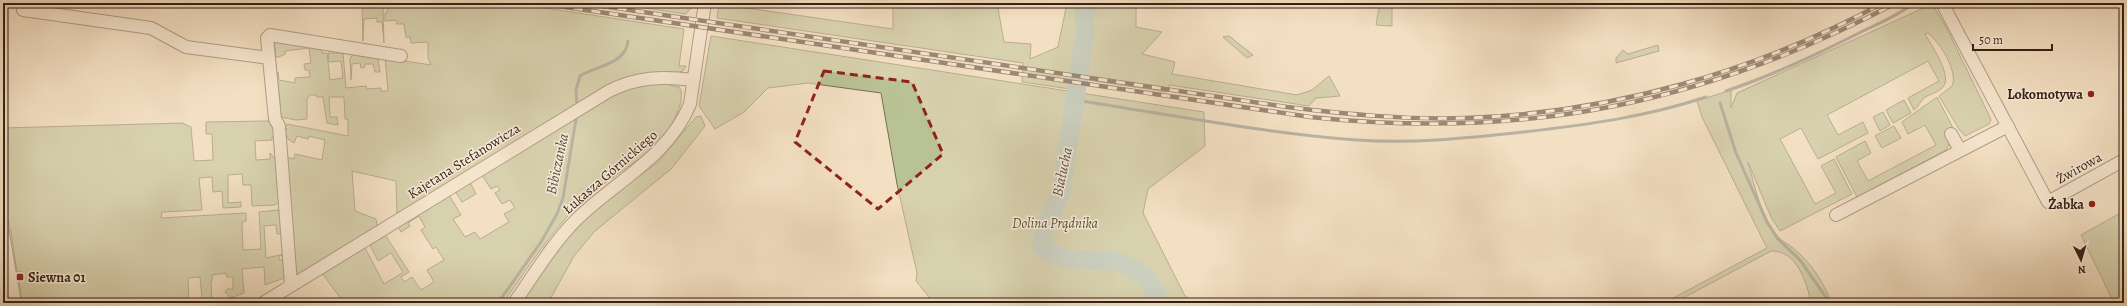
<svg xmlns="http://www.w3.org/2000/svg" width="2127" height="306" font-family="Alegreya,serif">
<rect width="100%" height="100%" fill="#f3dfc2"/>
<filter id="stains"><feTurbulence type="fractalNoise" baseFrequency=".005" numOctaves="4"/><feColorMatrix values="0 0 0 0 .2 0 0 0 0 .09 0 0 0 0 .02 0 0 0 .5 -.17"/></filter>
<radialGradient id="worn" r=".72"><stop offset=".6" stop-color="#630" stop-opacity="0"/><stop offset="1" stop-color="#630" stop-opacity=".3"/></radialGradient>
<!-- green -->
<path fill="#b9c295" stroke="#777055" d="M358 3H512L684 29 679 66H686L683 71 677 73 654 74 549 121 397 214 396 181 352 171 355 211 376 219 377 226 299 275 293 271 285 157 294 159 295 154 322 160 325 140 309 136 308 139 297 136 294 143 288 139 285 132 287 129 285 127 287 124 348 136V119H345L344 97H329L330 117H337L338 125 327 123 323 97H317L316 95H310L307 99V119L296 120 281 117 277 74 278 72 279 80 295 83V78L310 77 309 70H305L304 64 311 63 309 48 285 51V54L279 57H276L274 39 321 46 322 53H327L330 80 343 78 341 61 329 62 328 53H343L346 88 366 86 367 89 381 88V91H388L385 58 431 65 428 58V42L411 43 410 37H406L404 24H397L396 20 385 21V14L389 8H383L384 43 382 22H377V18L364 19 363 41 362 4Z
M609 3H695L686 14Z
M893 3H997L1004 42 1031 44 1030 59 1058 47 1067 3H1136V27L1162 32 1142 54 1175 62 1172 74 1297 95 1312 90 1329 76 1340 96 1316 98 1309 106 1169 85 1167 92 1088 80 1084 91 1022 82 1023 63 717 18 719 4 893 29Z
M1380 3H1392V26L1376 25Z
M1932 4 1946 27 1989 115 1991 120 1989 124 1965 136 1959 129 1939 96 1952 86C1959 72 1939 41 1928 33L1925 34C1931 45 1953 76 1943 87 1938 93 1929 94 1924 98 1920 102 1918 107 1914 110L1908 98 1939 81 1928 61 1827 115 1838 135 1863 122 1868 133 1818 159 1801 128 1780 139 1815 204 1836 193 1821 166 1834 159 1852 194 1780 231 1771 217 1748 162C1755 187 1761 217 1778 237 1782 241 1788 244 1793 248 1811 262 1823 282 1832 303H1811C1807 283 1797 250 1771 251L1674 303H1664L1767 248 1702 117 1697 101 1731 90V108L1737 93Z
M711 36 1204 112 1205 146 1148 189 1143 213 1185 296 1196 303H934L916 281 917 273 897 184 881 93 808 83 768 88 744 112 715 129 699 106Z
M1229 36 1253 55 1247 58 1223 37Z
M1658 45 1659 51 1616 63V58L1623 50 1628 54Z
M353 54 363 57 364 54 372 55 374 58 378 59 380 72H375L373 64H365V67L361 68 360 63 352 64 351 80 350 59Z
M669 82V85L679 87C683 92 681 99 680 105 667 149 623 167 591 194 582 201 573 210 565 219 542 245 523 275 503 303H344L322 273 364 246 384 284 402 273 403 272 391 253 378 261 369 243 384 233 409 272 401 277 404 282 412 277 421 290 434 282 427 270 444 260 436 247 433 249 421 230 425 227 419 216 408 223 410 226 401 232 397 225 449 195 461 215 453 219 465 237 475 232 480 239 509 222 504 214 515 208 510 200 502 204 495 193 500 190 497 186 491 189 480 172 621 87Z
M1937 97 1955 132 1946 150 1857 197 1836 157 1865 141 1871 153 1857 161 1868 181 1936 145 1925 125 1908 134 1902 122Z
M1904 100 1911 113 1893 123 1886 110Z
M1883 112 1890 125 1880 131 1873 117Z
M701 116 705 126 671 169 595 231 574 256 548 303H520L567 238 588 215 658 162 696 117Z
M269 121 276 127V137H272V140L255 141 256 160 270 159V153L277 161 279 202 275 205 252 206 251 185H243L242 174 228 175V203L241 202V207L223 208 222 191 213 192 212 177 199 178 202 210 162 212 161 218 246 213V221L242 222 243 250 261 249 259 212 278 210 282 215 284 234H277L276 225 264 226 266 258 284 254 285 255 279 256V260H286L287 277 265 285 264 267 242 269 244 293 231 298 225 292 227 289H233V277H227L226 273 212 275V281H211L212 303H198V298H202L200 277 188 278 189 303H22L19 282 22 281 21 271 17 272 11 232 3 204V128L182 123 191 127 194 161 213 160 212 134H206V122Z
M1894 126 1901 138 1882 148 1875 136Z
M469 180 476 194 462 202 455 191Z
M2124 211V303H2114L2081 235Z"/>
<!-- water -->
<path fill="#9cbcb8" stroke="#737d77" d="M1085 3H1097L1090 17 1089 41 1084 67H1073C1081 47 1079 24 1085 3Z"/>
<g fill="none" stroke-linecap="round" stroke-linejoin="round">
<!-- stream -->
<path stroke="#737d77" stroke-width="3" d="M1726 91C1774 75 1818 54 1863 31 1880 23 1899 15 1914 3
M1074 100C1168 114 1262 133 1357 140 1413 144 1468 138 1523 132 1586 125 1646 117 1706 97
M1720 103 1736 153 1767 222 1778 239 1800 260 1830 303
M577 106 576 90 580 76C596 66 626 64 628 41
M498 303 541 242 557 214 563 198 577 113"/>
<!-- river -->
<path stroke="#9cbcb8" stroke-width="19" d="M1089 3 1084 12 1085 33 1061 191C1055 210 1041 227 1042 247L1049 252 1069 260H1112L1123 264 1146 277 1161 303"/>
<!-- minor casing -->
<g stroke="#644f40" stroke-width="14">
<path id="minor" d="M1942 3 2048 202 2124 160
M23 10 151 28 186 47 269 58
M1951 134 1960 150
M1836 215 2008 126
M3 233 15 303
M291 284 279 126 275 119 267 38 270 35 401 56
M263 303 609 91C637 77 662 76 693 80
M514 303C534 275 552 244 576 220 615 181 668 158 690 104L705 3"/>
</g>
<!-- minor -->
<use href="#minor" stroke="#f7ead7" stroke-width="12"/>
<!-- rail casing -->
<g stroke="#351f15" stroke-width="4.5">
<path id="rail" d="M538 3 1310 117C1526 140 1704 104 1896 3
M582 3 1287 107C1346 114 1405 120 1466 118 1611 113 1755 72 1883 3"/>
</g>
<!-- rail -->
<use href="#rail" stroke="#f7ead7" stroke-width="3" stroke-dasharray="9" stroke-linecap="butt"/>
</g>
<!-- marked area -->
<path d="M0 0H2127V306H0ZM824 71 912 82 943 154 878 209 795 142Z" fill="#f3dfc2" fill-opacity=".55" fill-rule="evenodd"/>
<path fill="none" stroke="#8f2418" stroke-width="3" stroke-dasharray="8 5" stroke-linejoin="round" d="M824 71 912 82 943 154 878 209 795 142Z"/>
<!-- markers -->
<g fill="#8f2418" stroke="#f7ead7" stroke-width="1.5">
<circle cx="2091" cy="94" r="4"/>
<circle cx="2092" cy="204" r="4"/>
<rect x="16" y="273" width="8" height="8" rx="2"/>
</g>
<g text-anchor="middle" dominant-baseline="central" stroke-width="3" stroke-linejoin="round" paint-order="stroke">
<!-- poi labels -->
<g font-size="14" font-weight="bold" fill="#351f15" stroke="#f7ead7" text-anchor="end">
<text x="2083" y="94">Lokomotywa</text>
<text x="2084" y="204">Żabka</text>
<text x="28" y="277" text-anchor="start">Siewna 01</text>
</g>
<!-- street labels -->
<g font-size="14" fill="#351f15" stroke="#f7ead7">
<text transform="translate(464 161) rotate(-32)">Kajetana Stefanowicza</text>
<text transform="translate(2079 168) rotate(-29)">Żwirowa</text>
<text transform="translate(610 172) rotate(-41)">Łukasza Górnickiego</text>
</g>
<!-- park labels -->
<g font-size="14" font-style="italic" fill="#5d503b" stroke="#f7ead7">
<text x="1055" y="223">Dolina Prądnika</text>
</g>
<!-- water labels -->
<g font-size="15" font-style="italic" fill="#544e46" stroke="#f7ead7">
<text transform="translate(557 164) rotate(-78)">Bibiczanka</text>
<text transform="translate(1062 172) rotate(-78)">Białucha</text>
</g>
</g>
<!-- margin -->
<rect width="2127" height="306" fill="none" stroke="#f3dfc2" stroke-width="16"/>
<rect x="4" y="4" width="2119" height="298" fill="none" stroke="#351f15" stroke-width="2"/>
<rect x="8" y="8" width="2111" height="290" fill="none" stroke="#351f15"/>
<!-- north arrow -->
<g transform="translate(2081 260) rotate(175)" stroke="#f7ead7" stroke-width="3" paint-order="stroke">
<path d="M0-3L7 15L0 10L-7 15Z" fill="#351f15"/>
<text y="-6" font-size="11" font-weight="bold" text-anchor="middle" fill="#351f15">N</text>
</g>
<!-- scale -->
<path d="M1973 44v6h79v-6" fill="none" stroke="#351f15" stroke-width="2"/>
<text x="1979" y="44" font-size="12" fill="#351f15" stroke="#f7ead7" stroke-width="3" paint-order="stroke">50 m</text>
<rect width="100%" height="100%" filter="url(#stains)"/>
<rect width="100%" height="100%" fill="url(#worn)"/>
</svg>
